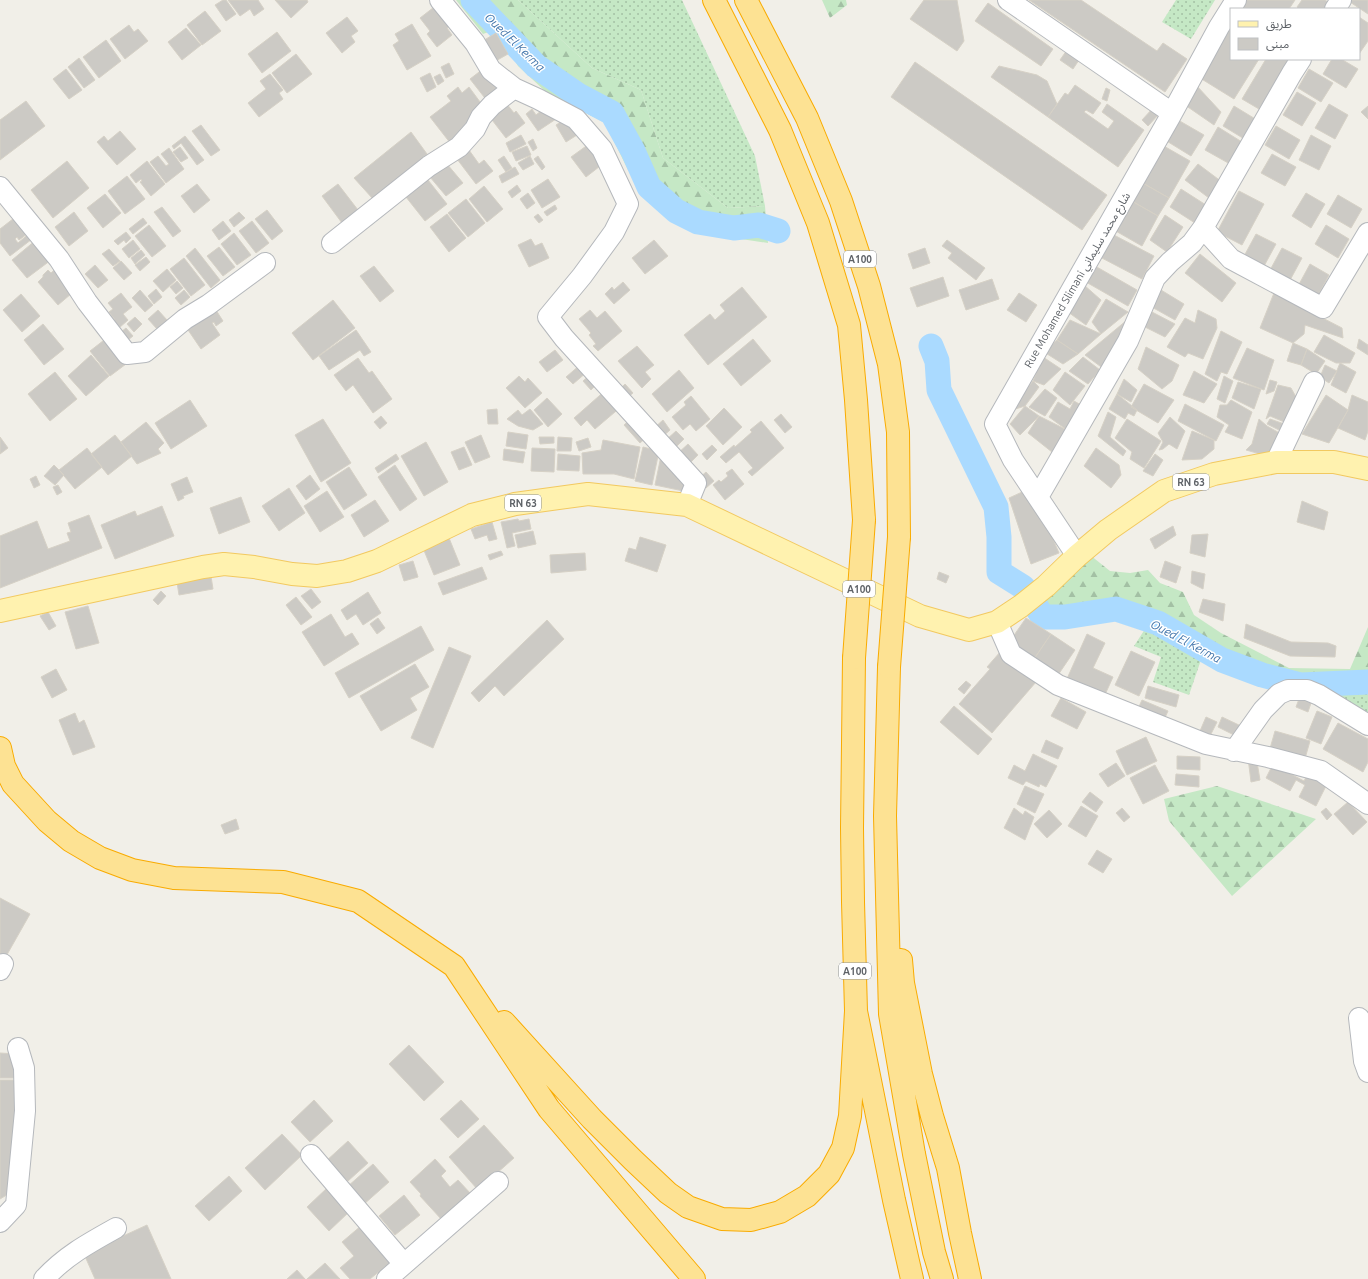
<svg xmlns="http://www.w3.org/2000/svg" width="1368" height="1279" font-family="Ubuntu,'Noto Sans Arabic',sans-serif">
<defs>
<pattern id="grass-dots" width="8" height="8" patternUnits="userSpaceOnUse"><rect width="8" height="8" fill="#c5e8c5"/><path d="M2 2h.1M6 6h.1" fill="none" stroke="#a3c0a4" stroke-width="1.8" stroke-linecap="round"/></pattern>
<pattern id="forest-firs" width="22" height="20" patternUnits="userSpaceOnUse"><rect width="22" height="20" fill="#c5e8c5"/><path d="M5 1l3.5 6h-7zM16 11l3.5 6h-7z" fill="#a3c0a4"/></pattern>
</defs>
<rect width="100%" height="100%" fill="#f1efe8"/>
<!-- grass -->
<path fill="url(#grass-dots)" d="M518 0H682L755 156 765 206 728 208 663 158 641 90 592 68Z
M1176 0H1215L1191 39 1162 22Z
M1147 626 1160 631 1203 654 1189 695 1153 682 1161 657 1134 646Z
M1368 686V719L1315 689Z"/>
<!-- forest -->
<path fill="url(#forest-firs)" d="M456 0H518L592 68 641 90 663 158 728 208 765 206 768 243 708 234 656 206 628 170 605 123 546 92 518 66 497 29 483 34Z
M822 0H846L847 5 830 18Z
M1090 555 1110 571 1130 573 1148 570 1160 583 1183 592 1194 615 1221 633 1289 668 1350 669 1368 627V682L1301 685 1221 652 1156 616 1102 601 1069 611 1047 610 1039 604Z
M1217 786 1316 819 1232 896 1169 821 1164 799Z"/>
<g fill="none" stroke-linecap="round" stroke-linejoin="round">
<!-- river -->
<path stroke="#aadaff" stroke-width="25" d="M473 0 536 66 578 95 612 113 633 151 649 187 676 211 698 222 734 228 759 225 778 231
M931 346 937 361 939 390 996 507 999 537V572L1023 587 1043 617H1065L1116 609 1158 623 1222 660 1262 675 1301 685 1368 682"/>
</g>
<!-- building -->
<path fill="#cccac5" stroke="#d6d1c6" d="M223 0H226L236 14 226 21 215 5Z
M228 0H258L264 9 254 16 250 9 240 16Z
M275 0H307L308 2 291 18Z
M924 0H957L964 41 957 51 910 19Z
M1029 0H1081L1157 51 1163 43 1187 59 1165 92Z
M1247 0H1295L1289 9H1242Z
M1302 0H1325L1332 5 1329 9H1299L1297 7Z
M1351 0H1368V14L1350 2Z
M988 3 1053 49 1041 66 975 21Z
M438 4 453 23 447 28 452 35 437 47 427 34 430 31 420 18Z
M205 11 221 31 202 45 187 25Z
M347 17 358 31 351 36 355 42 342 53 326 33Z
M1359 17 1368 23V41L1359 54Z
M412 24 431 56 407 70 393 45 399 41 395 34Z
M129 25 134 32 138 29 148 41 125 59 110 39Z
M1231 27V59H1259L1234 99 1200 78Z
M186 28 201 45 182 60 168 42Z
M277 32 291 51 262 73 248 54Z
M496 33 508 54 492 63 481 42Z
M106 40 121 61 99 78 83 57Z
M1067 50 1079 60 1073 69 1060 60Z
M296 54 312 74 287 93 272 73Z
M79 58 95 80 84 88 68 67Z
M1266 59H1292L1259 109 1242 99Z
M1332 59H1341L1358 69 1346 88 1323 74Z
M915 62 1107 195 1082 230 891 97Z
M449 63 454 74 446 78 441 67Z
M999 66 1037 75 1047 81 1057 104 1048 117 991 77Z
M66 69 82 90 69 99 53 79Z
M483 69 501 92 488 102 470 79Z
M1309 69 1333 83 1321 102 1298 88Z
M430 73 436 87 427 92 420 78Z
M270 74 283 90 279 93 283 99 259 117 248 103 266 89 260 81Z
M440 74 444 81 438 85 434 77Z
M1075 85 1101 103 1093 114 1086 110 1084 112 1108 129 1114 121 1102 112 1107 104 1144 130 1118 167 1048 117 1065 93 1068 95Z
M1196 85 1221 112 1214 125 1185 105Z
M458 87 462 93 469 87 483 106 477 115 466 124 470 129 451 144 430 117 451 101 447 96Z
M1106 88 1110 90 1107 101 1102 99Z
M1297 92 1316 103 1302 126 1283 115Z
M26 101 45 126 0 160V120Z
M506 103 514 113 516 111 525 123 506 138 489 116Z
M1329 104 1348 115 1335 139 1315 128Z
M1234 106 1257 120 1246 140 1223 126Z
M1368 106V119L1361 112Z
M1153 108 1159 114 1148 126 1142 120Z
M532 109 536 115 542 110 559 117 538 131 526 114Z
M567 118 577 135 566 142 556 125Z
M1178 120 1204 135 1191 156 1165 140Z
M201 125 220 150 211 156 192 131Z
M1276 126 1300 140 1289 159 1265 145Z
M1218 127 1242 142 1230 164 1205 150Z
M120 131 136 149 117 165 97 142 104 136 108 141Z
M411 132 427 154 373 199 354 178Z
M521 135 526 144 510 152 506 143Z
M1311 135 1331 146 1319 170 1299 160Z
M185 136 204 160 197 165 181 143 174 149 172 146Z
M533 139 537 148 533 151 528 142Z
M589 144 604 163 586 177 571 157Z
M1162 145 1190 161 1169 198 1141 182Z
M527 146 531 155 516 161 512 152Z
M180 147 188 158 181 162 173 152Z
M169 148 184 169 166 183 150 162 158 156 166 166 169 164 161 154Z
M469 150 479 164 484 160 493 171 476 184 457 159Z
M1272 154 1296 167 1285 186 1261 173Z
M504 156 512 168 506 172 498 160Z
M530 156 534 164 523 170 518 163Z
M538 156 545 167 542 170 534 159Z
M67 161 89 188 53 218 31 190Z
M147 161 165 184 151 196 140 182 142 181 141 179 136 183 130 175Z
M447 164 463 183 446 196 430 177Z
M1198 164 1222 182 1209 198 1185 180Z
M515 167 519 174 502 183 499 176Z
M127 176 145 199 125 214 108 191Z
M548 179 560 197 542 208 531 190Z
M428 180 447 204 425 221 406 197Z
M1141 182 1169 198 1158 216 1130 200Z
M197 184 210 200 194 213 181 196Z
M338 184 358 210 342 223 322 196Z
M517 185 521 191 512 198 508 192Z
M484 186 503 209 487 222 469 199Z
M1181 189 1206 205 1195 223 1170 207Z
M1239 191 1264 204 1242 245 1217 232Z
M528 193 535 203 527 209 520 199Z
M1306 193 1325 204 1311 228 1292 216Z
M105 194 121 213 103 228 87 208Z
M1338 195 1362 209 1351 228 1327 214Z
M466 199 485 223 468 237 448 213Z
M1130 200 1158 216 1142 246 1114 230Z
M555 205 557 209 547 216 544 212Z
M162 207 181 231 173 237 154 212Z
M267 210 283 231 272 240 255 219Z
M74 212 88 231 69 246 55 227Z
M239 212 245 218 234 227 229 220Z
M447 214 466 238 449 252 430 227Z
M538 214 543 220 539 223 534 217Z
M18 215 31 231 19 240 17 237 15 239 18 243 32 231 36 236 10 256 0 243V229Z
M1165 215 1183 227 1167 252 1150 240Z
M143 218 147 223 133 234 129 229Z
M223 221 231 231 219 240 212 230Z
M252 221 269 243 256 253 239 231Z
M149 225 166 246 152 257 135 236Z
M1326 225 1349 239 1338 258 1315 244Z
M126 232 131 238 126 243 124 240 118 245 114 241Z
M234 233 251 255 237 265 221 244Z
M1112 234 1154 256 1142 279 1100 257Z
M1256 234 1276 244 1263 268 1243 258Z
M531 239 535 246 542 243 549 258 529 267 518 245Z
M36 240 51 260 27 278 12 260Z
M133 240 140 249 129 258 122 249Z
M654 240 668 256 645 274 632 258Z
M947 240 985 268 976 280 948 258 952 253 942 246Z
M219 247 235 267 223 276 207 256Z
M195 248 220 280 211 288 186 256Z
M925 248 930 263 913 269 908 254Z
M1282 248 1302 258 1289 282 1269 272Z
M109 249 120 261 113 266 102 254Z
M141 250 145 255 135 264 131 258Z
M1200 254 1236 283 1222 302 1185 273Z
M146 257 150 262 140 271 135 265Z
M184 258 205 285 191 296 170 269Z
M121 261 132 273 124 280 113 268Z
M1310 264 1329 275 1316 299 1297 288Z
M95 265 108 280 98 288 85 274Z
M59 266 78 288 58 305 38 282 43 277V275L48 270 51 273Z
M374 266 394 291 380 302 360 276Z
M1095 266 1137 290 1128 306 1086 282Z
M167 269 176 280 163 292 153 281Z
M943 277 949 296 917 307 910 288Z
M992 279 999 299 966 310 959 290Z
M177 281 183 288 176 294 170 287Z
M623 282 630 290 614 304 605 294 612 287 614 290Z
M1084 285 1101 300 1086 325 1068 312Z
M742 287 767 317 708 365 684 335 710 314 715 320 725 311 720 305Z
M156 289 162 297 154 304 148 296Z
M140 290 153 305 145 312 132 298Z
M184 290 190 297 181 305 175 298Z
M1161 290 1184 304 1175 320 1150 306Z
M121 293 132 307 123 314 128 320 119 328 113 321 115 320 109 312 113 309 108 303Z
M1019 293 1037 305 1026 322 1007 310Z
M1274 293 1342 328 1343 338 1305 325 1304 334 1293 343 1260 328Z
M21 294 40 316 22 332 3 310Z
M1106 299 1128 312 1101 334 1092 322Z
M333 300 355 328 313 360 292 333Z
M214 307 223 321 216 326 214 322 212 323 220 335 201 349 186 327Z
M158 310 167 320 157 329 148 319Z
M590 310 597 318 605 311 622 331 598 351 593 346 596 344 589 335 591 333 579 319Z
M1198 310 1216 319 1217 328 1203 359 1188 353 1185 357 1167 347 1185 318 1195 323Z
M1152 312 1175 324 1165 337 1145 327Z
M1133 315 1104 369 1085 355Z
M135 317 142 324 134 332 127 324Z
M1070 320 1101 334 1078 354 1057 340Z
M43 324 64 349 44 365 24 340Z
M126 328 133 336 128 340 121 332Z
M356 330 371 352 364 356 360 350 329 370 319 356Z
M1221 331 1242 342 1227 374 1221 372 1217 381 1205 374Z
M1324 335 1355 353 1350 363H1336L1314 352Z
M108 337 130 361 110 376 90 351Z
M753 339 771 361 741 386 723 364Z
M1359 339 1368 345V355L1357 348Z
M1057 340 1078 354 1063 364 1044 352Z
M1293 343 1307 349 1301 365 1287 361Z
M637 346 654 365 645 372 651 379 642 388 618 361Z
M1146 347 1179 365 1172 381 1162 389 1138 369Z
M1247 348 1274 360 1264 390 1233 378Z
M1307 349 1325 361 1316 374 1301 365Z
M555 350 563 360 547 372 539 362Z
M91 355 109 376 86 396 68 376Z
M1043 357 1061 369 1044 385 1033 381Z
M1083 357 1100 370 1088 384 1069 371Z
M358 358 369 373 372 371 392 399 373 413 353 385 346 391 334 375Z
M1340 363 1356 372 1346 393 1331 385Z
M580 365 587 372 573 384 566 377Z
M1325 365 1337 371 1329 383 1320 377Z
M679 370 694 388 667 412 652 394Z
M1194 371 1217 384 1204 403 1183 395Z
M55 372 77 399 50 421 28 394Z
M1065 372 1085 386 1070 405 1053 390Z
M591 374 598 383 591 390 583 381Z
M519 376 525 382 528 378 542 393 525 408 506 388Z
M1224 376 1233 381 1225 403 1217 399Z
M1124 379 1137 390 1131 402 1117 394Z
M1270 380 1277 382 1274 391 1266 394Z
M1033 381 1039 387 1025 406 1009 411Z
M1238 382 1261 389 1254 409 1232 398Z
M625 384 633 393 628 397 621 388Z
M1144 384 1174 400 1158 423 1131 407Z
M1278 385 1291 388 1301 406 1289 424 1270 416 1266 419Z
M607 389 622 406 595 429 587 420 581 426 574 418Z
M1045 389 1057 398 1045 416 1029 407Z
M1117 394 1137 410 1134 416 1128 413 1125 419 1109 409Z
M1326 395 1348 410 1329 443 1302 434Z
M1352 395 1368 402V431L1365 440 1338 428 1348 410Z
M691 396 710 419 696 431 690 424 683 430 672 417 686 405 684 402Z
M547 398 562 414 548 427 534 410Z
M190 400 207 426 171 449 155 423Z
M1231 400 1252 412 1242 439 1225 432 1229 425 1217 417 1220 405H1227Z
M1074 401 1081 405 1067 430 1049 417 1058 402 1070 409Z
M1185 404 1224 425 1216 441 1178 421Z
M1025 406 1039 416 1020 435 1010 424Z
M724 408 742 427 723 445 706 426Z
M497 409 498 424H488L487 410Z
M530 409 543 424 533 430 518 426 507 419 518 410 522 415Z
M1108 412 1116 417 1110 437 1126 451 1123 456 1098 436Z
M781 414 792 427 785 433 774 420Z
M381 416 387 423 380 429 374 422Z
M1039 416 1067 430 1052 452 1028 433Z
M633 417 649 435 640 443 624 425Z
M1170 417 1185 431 1177 449 1169 444 1163 449 1159 450 1163 442 1158 433Z
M323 419 351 463 321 482 295 435Z
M1127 419 1161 441 1144 468 1130 459 1132 452 1115 438Z
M1259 419 1267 426 1283 435 1271 457 1246 450 1252 444Z
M1270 419 1290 426 1285 433 1267 424Z
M663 420 670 430 661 438 653 429Z
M761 421 784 448 752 476 748 472 753 468 739 452 726 463 720 457 734 445 735 447 752 432 750 430Z
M146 422 164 443 158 449 161 453 137 464 121 442Z
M676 431 684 439 674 449 666 440Z
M1192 431 1214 440V449L1202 459 1182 460Z
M508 432 528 435 526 449 506 446Z
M115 435 132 456 108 475 91 454Z
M481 435 490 457 475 463 465 442Z
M0 437 8 448 0 454Z
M539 437H554V443L540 444Z
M558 437 572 438 571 451H557Z
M588 438 591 447 579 451 576 442Z
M603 440 640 447 634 479 614 474H583L582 453 601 450Z
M426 442 448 482 424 496 401 456Z
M688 444 698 455 688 465 677 454Z
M712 445 717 450 707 460 702 454Z
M464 447 472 465 459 470 451 452Z
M643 447 659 451 652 485 635 481Z
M87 448 102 467 75 489 59 470Z
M532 448 555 449 554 472 531 471Z
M1096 448 1119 465 1121 475 1111 488 1084 466Z
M504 449 525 452 523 463 503 460Z
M396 454 399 459 378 473 375 468Z
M558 454 580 456 579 471 557 470Z
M1155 454 1163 460 1153 476 1143 471Z
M661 456 691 482 688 492 655 485Z
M54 465 64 475 55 485 44 476Z
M395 465 417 499 400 511 378 477Z
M349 467 367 495 344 510 326 482Z
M732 469 744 484 725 500 713 485 719 480 721 482 728 476 726 473Z
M706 472 714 481 706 488 698 479Z
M310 475 320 489 306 500 296 486Z
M36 476 40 485 34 488 30 479Z
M187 477 193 492 183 496 184 498 178 501 171 484Z
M58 485 62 492 57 495 53 487Z
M289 488 305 513 279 531 262 506Z
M1031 488 1059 553 1031 564 1009 498Z
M327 491 344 517 320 532 304 506Z
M241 497 250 522 219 534 210 508Z
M375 500 389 521 364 537 351 515Z
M1302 501 1328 512 1324 530 1297 522Z
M162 506 174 536 115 559 101 525 135 511 137 516Z
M89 515 102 548 0 588V536L37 521 48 549 70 541 67 533 71 532 68 523Z
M518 519 519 521 529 519 531 529 512 533 515 546 507 548 501 522Z
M492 522 497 539 489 541 487 535 475 539 471 529Z
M1173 526 1176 535 1155 549 1150 539Z
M533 531 536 544 518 548 515 535Z
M1208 534 1205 557 1190 553 1192 535Z
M640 537 666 545 657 572 625 561 629 548 636 550Z
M449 538 460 565 434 575 423 548Z
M501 551 503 555 490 560 488 555Z
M585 553 586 570 551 573 550 555Z
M413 561 418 577 404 581 399 565Z
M1165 561 1181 567 1176 583 1160 577Z
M482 567 487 579 443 595 438 583Z
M210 570 213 589 179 595 176 576Z
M1192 571 1205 574 1203 589 1191 583Z
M939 572 949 576 946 583 937 579Z
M311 589 321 602 312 609 301 596Z
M161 591 166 596 158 605 153 600Z
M368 592 381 613 363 625 356 614 347 620 341 610Z
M296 597 312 617 301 625 286 605Z
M1203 599 1225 604 1223 621 1199 612Z
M88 606 99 643 76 649 65 612Z
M48 612 56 626 49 630 40 616Z
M331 614 345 637 352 633 359 644 324 666 302 632Z
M378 618 385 628 377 634 370 624Z
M1026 618 1051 634 1034 659 1010 641Z
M547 620 564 639 504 696 495 686 479 702 471 693Z
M1246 624 1291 642 1328 643 1336 646 1335 657 1290 656 1244 638Z
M421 626 434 650 349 698 335 673Z
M1051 634 1075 650 1058 675 1034 659Z
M1087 634 1105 643 1093 668 1113 677 1103 699 1066 681Z
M449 647 471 656 433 748 411 738Z
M1001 651 1036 682 992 733 959 704 990 669 987 667Z
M1131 651 1155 662 1139 696 1115 685Z
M415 664 429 687 410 698 417 710 381 731 360 696Z
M56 669 67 690 52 698 41 677Z
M966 681 971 685 964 694 958 689Z
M1148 686 1179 695 1176 707 1145 698Z
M1061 698 1086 712 1077 729 1051 716Z
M1299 699 1311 703 1308 712 1296 707Z
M1142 700 1168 711 1163 722 1137 711Z
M954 706 992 739 978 755 940 722Z
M1317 711 1332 717 1321 744 1306 738Z
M75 713 79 723 84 720 95 747 73 755 59 720Z
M1206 717 1217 722 1210 736 1200 731Z
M1222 717 1241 726 1236 736 1218 727Z
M1338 723 1368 739V762L1363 772 1323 749Z
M1275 731 1310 741 1304 762 1269 752Z
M1146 737 1157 761 1127 775 1116 751Z
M1046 740 1063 748 1058 759 1041 752Z
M1033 754 1057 766 1046 787 1040 784 1039 787 1026 781 1023 785 1008 778 1014 765 1025 771Z
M1177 756 1200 757V770L1177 769Z
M1256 756 1260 780 1251 782 1248 758Z
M1274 762 1287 772 1304 781 1309 772 1328 782 1316 806 1299 797 1305 785 1296 780 1290 791 1266 778Z
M1116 763 1125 776 1108 787 1099 774Z
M1155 765 1169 791 1143 804 1130 778Z
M1176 774 1199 776V787L1175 785Z
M1025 786 1044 794 1035 813 1017 804Z
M1090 792 1103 802 1096 812 1082 802Z
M1348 802 1367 822 1353 835 1334 814Z
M1081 806 1098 816 1086 837 1068 826Z
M1014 808 1023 815 1025 811 1034 817 1025 840 1004 828Z
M1122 808 1130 817 1124 822 1116 813Z
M1326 808 1332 815 1327 820 1321 812Z
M1049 810 1062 824 1047 838 1034 824Z
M236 819 239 829 225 834 221 825Z
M1097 850 1112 859 1103 873 1088 864Z
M0 898 30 914 0 967Z
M409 1045 444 1082 424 1101 389 1064Z
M0 1053 18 1054 17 1078H0Z
M0 1080H18L15 1190 0 1199Z
M314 1100 333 1121 310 1142 291 1122Z
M461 1100 479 1119 458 1138 440 1119Z
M484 1125 514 1158 478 1190 449 1157Z
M282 1134 302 1155 265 1190 245 1168Z
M348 1141 368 1163 348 1181 340 1173 338 1175 325 1162Z
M435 1159 446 1171 441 1176 450 1187 458 1180 471 1194 442 1220 420 1196 421 1194 410 1182Z
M373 1164 389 1182 363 1205 347 1187Z
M229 1176 242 1191 209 1221 195 1206Z
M327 1188 349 1212 329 1231 307 1207Z
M404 1195 420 1215 395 1235 379 1216Z
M147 1225 171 1279H95L84 1254Z
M362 1225 392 1261 370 1279H350L340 1268 354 1256 342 1242Z
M325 1263 340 1279H307Z
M297 1270 305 1279H287Z"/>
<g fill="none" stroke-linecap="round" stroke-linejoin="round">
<!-- minor casing -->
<g stroke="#b5b8bc" stroke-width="22">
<path id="minor" d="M440 0 475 43 491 70 514 88 538 99 576 119 602 149 628 204 614 232 582 276 548 317 564 338 696 483 687 505
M1008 0 1172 113
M1335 9 1341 0
M0 187 59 259 87 302 127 354 145 352 185 319 208 305 265 263
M1203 228 1231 259 1323 308 1368 233
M332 243 429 166 459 147 475 129 481 117 492 105 514 88
M1276 462 1314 382
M1038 497 1128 341 1155 278 1170 262 1192 243 1203 228 1292 73 1301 59
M1077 556 1013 460 995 424 1170 117 1219 27 1236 0
M997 622 1011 654 1058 685 1206 744 1268 757 1321 771 1368 804
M1234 751 1263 710 1279 694 1288 690H1307L1319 695 1368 725
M0 970 3 964
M1359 1018 1364 1061 1368 1072
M311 1155 404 1264
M0 1222 16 1205 25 1111 24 1068 18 1048
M44 1279C65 1256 89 1243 116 1228
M387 1279 498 1182"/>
</g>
<!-- major casing -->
<g stroke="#f2c960" stroke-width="24">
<path id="major" d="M0 611 203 567 224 564 254 567 292 574 317 576 347 571 377 561 472 515 515 504 588 494 687 505 920 616 969 630 997 622 1021 606 1046 586 1077 556 1108 530 1164 491 1214 474 1276 462H1334L1368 469"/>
</g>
<!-- highway casing -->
<g stroke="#f9ab00" stroke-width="24">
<path id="highway" d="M714 0 780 130 818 223 849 325 856 400 864 520
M746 0 807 118 841 201 869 286 889 364 898 432 899 537
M854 658 852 828 853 902 856 1011 894 1200 912 1279
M889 667 885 816 890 1014 914 1154 934 1252 942 1279
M0 748 4 766 13 784 47 821 71 841 100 858 132 870 174 878 283 882 358 901 454 966 549 1109 694 1279
M901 960 903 983 921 1074 932 1116 948 1168 960 1233 970 1279
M504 1022 592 1119 633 1160 668 1193 688 1207 722 1219 751 1220 780 1212 807 1196 829 1174 843 1148 850 1116 856 1011"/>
</g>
<!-- minor -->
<use href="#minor" stroke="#fff" stroke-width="20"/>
<!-- major -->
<use href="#major" stroke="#fff2af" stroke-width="22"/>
<!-- highway -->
<use href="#highway" stroke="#fde293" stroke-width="22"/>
<!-- highway-bridge casing -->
<g stroke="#f9ab00" stroke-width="24" stroke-linecap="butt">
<path id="highway-bridge" d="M854 658 864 520
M889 667 899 537"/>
</g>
<!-- highway-bridge -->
<use href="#highway-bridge" stroke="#fde293" stroke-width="22"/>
</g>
<g text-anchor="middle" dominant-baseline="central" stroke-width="3" stroke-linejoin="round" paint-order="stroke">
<!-- shield labels -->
<g fill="#fff" stroke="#8f9295" stroke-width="1">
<rect x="844" y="251" width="32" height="16" rx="3"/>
<rect x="1173" y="474" width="36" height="16" rx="3"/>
<rect x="505" y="495" width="36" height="16" rx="3"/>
<rect x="843" y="581" width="32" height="16" rx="3"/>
<rect x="839" y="963" width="32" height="16" rx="3"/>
</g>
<g font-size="10" font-weight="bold" fill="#5f6368">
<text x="860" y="259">A100</text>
<text x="1191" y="482">RN 63</text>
<text x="523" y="503">RN 63</text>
<text x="859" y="589">A100</text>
<text x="855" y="971">A100</text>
</g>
<!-- street labels -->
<g font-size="11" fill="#5f6368" stroke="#fff">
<text transform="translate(1077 280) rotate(-60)">Rue Mohamed Slimani شارع محمد سليماني</text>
</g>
<!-- water labels -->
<g font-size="12" font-style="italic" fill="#4174aa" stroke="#fff">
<text transform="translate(515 42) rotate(44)">Oued El Kerma</text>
<text transform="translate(1186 641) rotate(28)">Oued El Kerma</text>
</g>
</g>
<!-- legend -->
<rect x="1230" y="8" width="130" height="52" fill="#ffffff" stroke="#bfc1c3"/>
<rect x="1238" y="21" width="20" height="6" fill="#fff2af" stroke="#bfc1c3"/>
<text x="1266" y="28" font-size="12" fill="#5f6368">طريق</text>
<rect x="1238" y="38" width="20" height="12" fill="#cccac5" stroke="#bfc1c3"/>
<text x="1266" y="48" font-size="12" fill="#5f6368">مبنى</text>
</svg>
